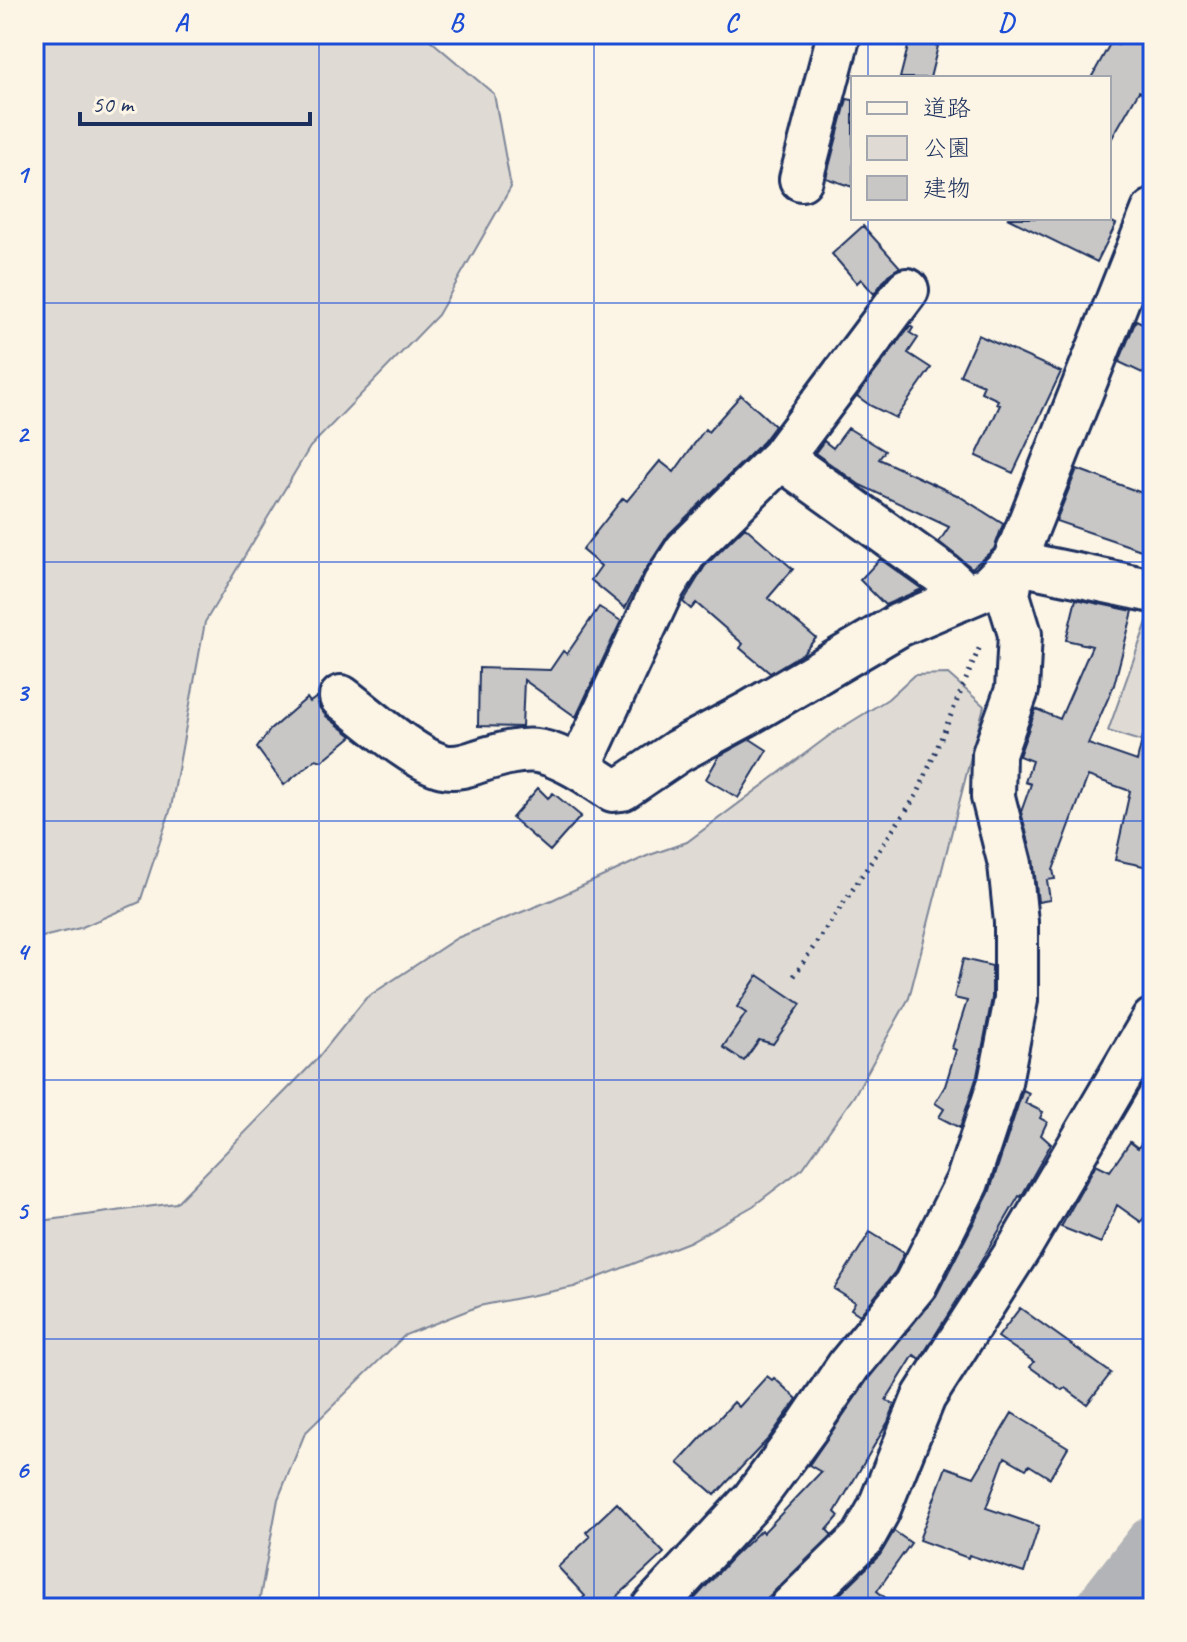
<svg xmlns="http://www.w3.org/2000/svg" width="1187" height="1642" font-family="Caveat,'Klee One',sans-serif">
<rect width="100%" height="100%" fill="#fcf5e5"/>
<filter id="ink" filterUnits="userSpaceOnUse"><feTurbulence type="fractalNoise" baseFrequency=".0125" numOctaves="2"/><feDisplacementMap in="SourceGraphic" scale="16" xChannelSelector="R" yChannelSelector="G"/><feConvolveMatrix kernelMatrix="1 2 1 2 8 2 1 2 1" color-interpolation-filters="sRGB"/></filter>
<g filter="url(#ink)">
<!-- green -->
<path fill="#dfdbd4" stroke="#7d8599" stroke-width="2" d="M34 34H423L494 94 511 187 438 315 310 447 205 622 171 808 140 902 80 928 34 939Z
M1153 605V745L1108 731Z
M948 674 984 706 909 998 854 1096 803 1168 753 1206 689 1242 574 1287 479 1306 405 1335 305 1433 278 1499 258 1608H34V1222L176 1203 317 1059 366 998 457 938 552 900 647 856 687 842 830 735 888 699 914 675Z"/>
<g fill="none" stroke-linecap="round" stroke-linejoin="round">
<!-- river -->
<path stroke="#b2b4b8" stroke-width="56" d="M1103 1608 1153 1544"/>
</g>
<!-- building -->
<path fill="#c8c7c6" stroke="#1b2f5e" stroke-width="2" d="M1125 34 1136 40 1140 34H1153V98L1139 91 1109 143V78H1091L1111 42 1118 45Z
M910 39 938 46 930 78H900Z
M847 99 853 100V187L826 178Z
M1007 218H1103L1116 224 1097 262Z
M863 226 900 267 888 275 874 294 861 279 857 283 832 254Z
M1136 320 1153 328V378L1119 362Z
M910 326 913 328 910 333 918 338 908 353 931 368 896 418 871 406 857 396Z
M978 335 1061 372 1013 473 976 456 1000 405 996 404 998 400 981 392 984 385 960 375Z
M741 395 775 426 763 442 669 534 644 572 625 608 591 580 601 566 582 550 623 498 627 501 660 461 674 472 705 429 708 432Z
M848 428 885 451 879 459 959 496 1003 524 994 549 972 568 939 542 949 527 860 485 815 453 824 441 833 448Z
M1077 469 1153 497V554L1056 521Z
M745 527 793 569 768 598 816 638 803 653 770 673 740 648 743 644 696 603 691 609 683 602 705 566Z
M880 559 922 589 885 605 860 580Z
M1076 599 1133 611 1114 685 1088 744 1137 761 1143 736 1153 737V868L1115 860 1130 791 1088 776 1053 870 1055 879 1047 880 1050 900 1038 902 1033 858 1021 812 1031 784 1025 782 1032 761 1019 756 1036 709 1060 719 1092 646 1066 640Z
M599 607 621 621 576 717 524 680 522 727 478 726 479 668 550 670 563 651 567 654Z
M317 697 319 707 326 716 352 736 322 761 316 759 284 785 257 748 270 730 307 698 310 702Z
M750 739 767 750 738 798 706 779 719 756Z
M538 788 548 798 553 793 581 816 550 851 512 818Z
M963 959 992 966V998L977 1076 960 1128 939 1117 944 1109 935 1103 945 1086 956 1050 952 1048 967 1001 954 998Z
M758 975 801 1004 773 1044 759 1040 744 1061 723 1047 746 1013 737 1007Z
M1023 1090 1029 1093 1025 1103 1043 1112 1040 1118 1047 1122 1041 1135 1051 1144 1021 1197 1019 1196 975 1272 920 1359 914 1355 886 1400 895 1405 888 1422 835 1512 839 1516 827 1530 832 1535 757 1608H686L732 1558 761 1530 763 1533 821 1472 809 1465 868 1379 936 1296 989 1193Z
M1153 1126V1204L1141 1222 1117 1205 1101 1243 1061 1227 1096 1164 1110 1171 1130 1142 1138 1148Z
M870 1232 904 1253 895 1272 860 1315 851 1309 855 1302 834 1289Z
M1020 1308 1111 1373 1087 1404 1065 1388 1062 1390 1030 1367 1034 1362 998 1337Z
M767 1376 772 1380 774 1378 797 1399 769 1438 715 1495 678 1463 734 1402 739 1407Z
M1012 1413 1068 1447 1050 1478 1029 1465 1026 1469 1005 1457 986 1508 1039 1526 1024 1573 969 1555 968 1558 919 1540 946 1467 974 1477Z
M617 1503 664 1553 605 1608H574L585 1596 558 1567 590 1537 586 1532Z
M894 1531 911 1543 877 1591 898 1608H848L835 1599 880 1555Z"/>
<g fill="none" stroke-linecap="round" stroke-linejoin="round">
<!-- minor casing -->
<g stroke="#1b2f5e" stroke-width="48">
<path id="minor" d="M801 179 839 34
M907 290 781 458 686 551 664 585 586 753 584 771 613 790 622 789 678 751 747 714 899 625 989 587 1014 562
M781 458 945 576 955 585 961 599
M1014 562 1153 591
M341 697C367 716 415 760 443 766 455 769 468 765 479 761 528 746 540 745 584 771
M653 1608 753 1500 807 1427 849 1365 915 1285 967 1182 1000 1082 1016 1000V922L1010 864 993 797 994 754 1017 690 1020 634 1008 595 1014 562 1153 211
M791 1608 863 1538 878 1511 924 1397 1021 1245 1153 1020"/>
</g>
<!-- path -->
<path stroke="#1b2f5e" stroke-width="5" stroke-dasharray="2 6" stroke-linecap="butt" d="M794 976 918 793 981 644"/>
<!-- minor -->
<use href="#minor" stroke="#fcf5e5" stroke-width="42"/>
</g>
</g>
<!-- grid -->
<path fill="none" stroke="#1d4ed8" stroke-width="2" stroke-opacity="0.55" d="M319 34V1608M594 34V1608M868 34V78M868 218V1608M34 303H1153M34 562H1153M34 821H1153M34 1080H1153M34 1339H1153"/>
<!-- margin -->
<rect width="1187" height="1642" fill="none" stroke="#fcf5e5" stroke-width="88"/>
<!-- legend -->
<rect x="851" y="76" width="260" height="144" fill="#fcf5e5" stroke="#a2a6af" stroke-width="2"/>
<rect x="867" y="102" width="40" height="12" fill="#fcf5e5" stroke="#a2a6af" stroke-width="2"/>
<text x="923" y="116" font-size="24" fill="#1b2f5e">道路</text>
<rect x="867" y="136" width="40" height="24" fill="#dfdbd4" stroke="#a2a6af" stroke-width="2"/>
<text x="923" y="156" font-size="24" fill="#1b2f5e">公園</text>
<rect x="867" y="176" width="40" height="24" fill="#c8c7c6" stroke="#a2a6af" stroke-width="2"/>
<text x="923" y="196" font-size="24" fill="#1b2f5e">建物</text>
<!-- scale -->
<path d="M80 112v12h230v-12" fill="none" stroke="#1b2f5e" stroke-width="4"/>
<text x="92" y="112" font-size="24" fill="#1b2f5e" stroke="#fcf5e5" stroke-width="6" paint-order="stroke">50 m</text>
<rect x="44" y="44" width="1099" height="1554" fill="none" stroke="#1d4ed8" stroke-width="3"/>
<g font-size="26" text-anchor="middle" font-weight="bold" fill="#1d4ed8">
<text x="181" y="31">A</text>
<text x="456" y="31">B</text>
<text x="731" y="31">C</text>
<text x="1006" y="31">D</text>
<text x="22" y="183">1</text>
<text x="22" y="442">2</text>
<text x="22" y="701">3</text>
<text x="22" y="960">4</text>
<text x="22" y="1219">5</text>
<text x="22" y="1478">6</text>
</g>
</svg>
